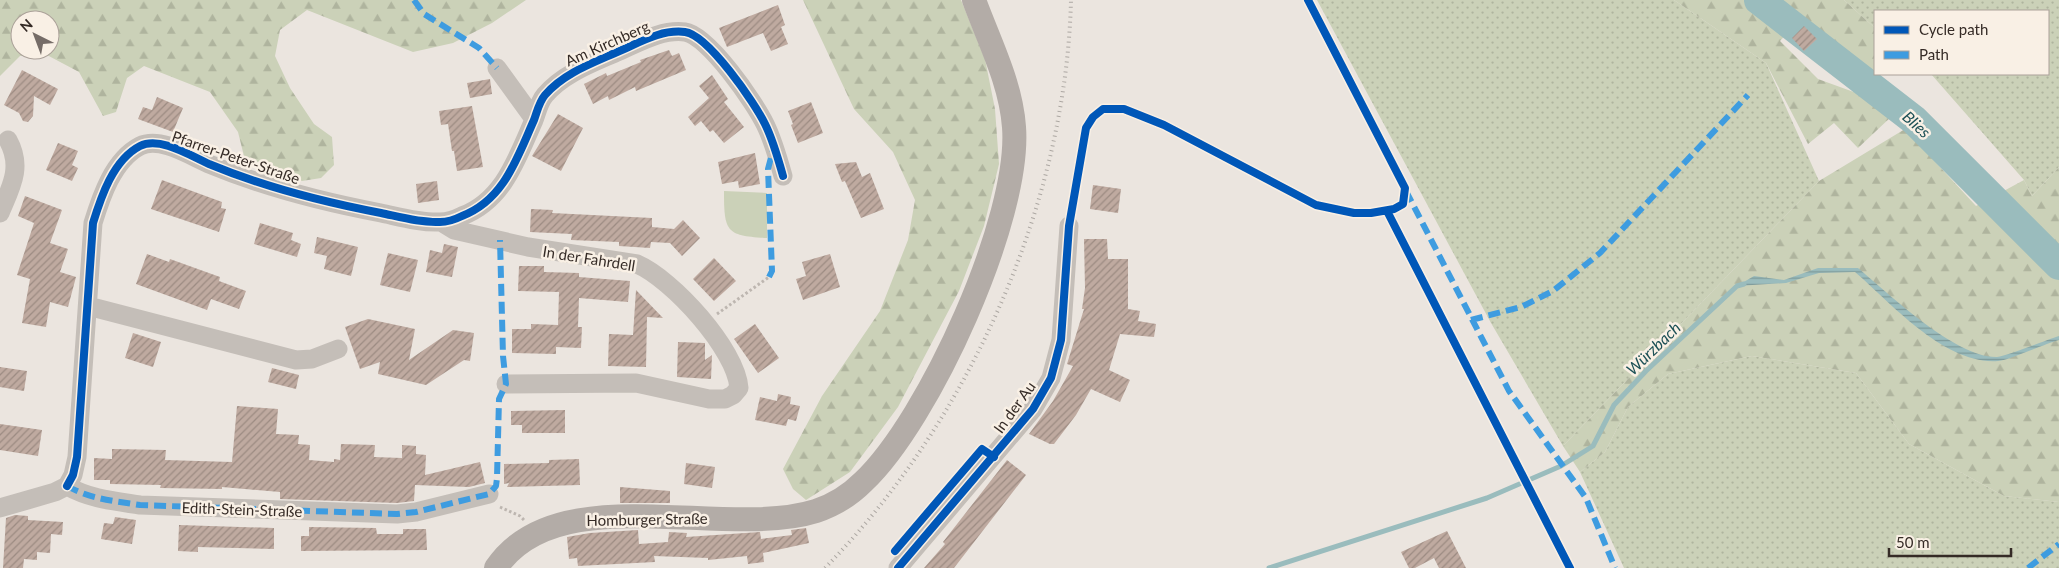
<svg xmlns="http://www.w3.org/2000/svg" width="2059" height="568" font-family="Lato,sans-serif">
<defs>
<pattern id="grass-dots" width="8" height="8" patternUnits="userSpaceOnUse" patternTransform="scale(1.25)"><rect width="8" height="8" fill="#cbd1b8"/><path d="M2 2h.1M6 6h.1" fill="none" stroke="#afb49e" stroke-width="1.8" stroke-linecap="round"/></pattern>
<pattern id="forest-firs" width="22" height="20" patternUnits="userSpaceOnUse" patternTransform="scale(1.25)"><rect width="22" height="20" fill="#cbd1b8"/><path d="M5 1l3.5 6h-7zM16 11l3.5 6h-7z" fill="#afb49e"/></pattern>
<pattern id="water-rules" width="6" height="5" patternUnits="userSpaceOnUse" patternTransform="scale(1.25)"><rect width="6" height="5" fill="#9abcbd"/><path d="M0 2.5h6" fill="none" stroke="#7e9999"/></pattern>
<pattern id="building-hatch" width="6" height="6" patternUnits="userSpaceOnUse" patternTransform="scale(1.25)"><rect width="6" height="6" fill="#bfaaa0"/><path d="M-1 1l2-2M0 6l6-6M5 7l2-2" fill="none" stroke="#9c8b82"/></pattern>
</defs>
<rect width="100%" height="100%" fill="#ebe5df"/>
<!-- grass -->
<path fill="url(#grass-dots)" d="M1317 0H1674L1766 63 1819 181 1563 446 1491 323Z
M1844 0H2059V167L2032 196 2024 180 1931 74H2048V11H1875V28Z
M1752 356 1856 373 1909 444 2004 496 2059 502V568H1624L1580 472 1605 452 1628 407 1668 374Z"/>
<!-- forest -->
<path fill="url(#forest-firs)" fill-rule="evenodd" d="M0 0H526L492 23 453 43 413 52 307 10 280 30 275 56 290 88 314 124 332 137 334 165 321 178 302 181 244 156 238 132 210 92 144 66 127 78 116 112 103 116 79 72 45 54 20 56 0 76ZM20 20H50V50H20Z
M803 0H961L985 59 995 109 999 164 984 226 959 291 898 407 850 472 806 500 793 489 783 469 822 396 880 311 908 240 915 200 893 152 854 109Z
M1674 0H1844L1875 28V74L1803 16 1780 41 1818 79 1862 95 1892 116 1858 148 1834 123 1808 144 1766 63Z
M1905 129 1976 206 2024 180 2032 196 2059 167V502L2004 496 1909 444 1856 373 1752 356 1668 374 1628 407 1605 452 1580 472 1563 446 1819 181Z"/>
<!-- green -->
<path fill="#cbd1b8" d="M724 191 767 193V238C726 236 724 232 724 191Z"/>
<!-- water -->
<path fill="url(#water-rules)" d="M1818 268H1858C1889 294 1956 358 1997 357 2008 356 2046 340 2059 336V340C2044 344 2010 360 1998 361 1945 365 1892 304 1855 272L1819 273 1786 283 1737 286 1754 276 1784 280Z"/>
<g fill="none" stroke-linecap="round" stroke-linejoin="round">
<!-- stream -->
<path stroke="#9abcbd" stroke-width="5" d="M1269 568 1487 498 1561 466 1593 446 1614 405 1646 371 1737 286 1744 284"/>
<!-- river -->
<path stroke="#9abcbd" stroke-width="30" d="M1759 0 1914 120 2059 265"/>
</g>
<!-- building -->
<path fill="url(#building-hatch)" d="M778 5 785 25 781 27 788 44 771 51 763 33 727 47 719 28Z
M1804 26 1817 39 1804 51 1792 38Z
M669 50 672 56 679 53 686 70 636 91 635 87 609 100 608 96 593 104 584 84 606 73 607 76 641 62 640 60Z
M22 70 58 89 50 105 34 96 33 116 28 122 23 121 19 113 4 105Z
M712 75 728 99 724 102 744 127 724 143 713 130 710 132 701 121 695 126 688 117 709 98 699 86Z
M490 79 492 94 470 98 467 83Z
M157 97 183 108 173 132 138 119 143 107 152 110Z
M811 102 823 133 798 143 791 125 793 124 788 111Z
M472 106 483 167 457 171 454 151H452L448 124 441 125 439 111Z
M558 114 583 128 561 171 532 156Z
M58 143 78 151 72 165 78 168 72 181 46 170Z
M755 153 760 184 739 188 738 181 722 184 718 162Z
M856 162 862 177 870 173 884 209 861 218 845 181 842 182 835 164Z
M162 180 222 202 221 208 226 209 219 232 151 209Z
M437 181 439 200 418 203 416 184Z
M1093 185 1121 189 1118 213 1090 209Z
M25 196 62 210 50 243 68 249 60 272 76 277 68 307 50 302 46 327 22 323 30 279 17 275 34 223 18 216Z
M531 209 553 210 552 213 652 218V227L674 229 683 220 700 238 682 256 670 243 651 242 650 248 619 246V242L571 240 572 234 530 232Z
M260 223 293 233 291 240 301 244 297 257 254 244Z
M317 237 358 247 351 276 324 269 327 256 314 253Z
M1084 239H1107L1108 259H1128V309L1140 311 1138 321 1156 324 1154 337 1120 334 1109 370 1130 380 1120 402 1091 389 1076 415 1054 444H1050L1029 434 1053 401 1073 366 1067 364 1084 309H1082L1085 288Z
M444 244 458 247 452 277 426 272 430 250 442 253Z
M388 253 418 260 410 292 380 285Z
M147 254 169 262 170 259 220 277 219 281 246 291 239 309 211 299 207 310 136 284Z
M830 254 840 287 803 300 796 279 806 276 802 262Z
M714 258 736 281 714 301 693 279Z
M519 266H544V272L579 273V277L630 281 628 302 579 298 578 327H582L581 348 556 347V354L512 353V329H531V324L558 325 559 292 518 291Z
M636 290 663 318 647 317 646 367 608 366 609 334 633 335Z
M368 319 415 329 409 360 453 330 474 333 470 361 464 360 426 385 378 374 380 362 360 369 345 327Z
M755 324 779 358 758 373 734 339Z
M133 333 161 342 153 367 125 358Z
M678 342 705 343V360L712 355 711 379 677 377Z
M0 367 27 371 24 391 0 387Z
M272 368 299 375 296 389 268 382Z
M778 394 791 397 790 404 800 406 796 421 788 419 786 426 755 420 760 397 777 401Z
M237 406 278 409 276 434 299 435 298 444 310 445 309 460 334 462V459L340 460 341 444 375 445 374 457 402 458V445L416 446V454L426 455 425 475 480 462 485 483 469 487 415 485 414 501 397 503 280 499V492L222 487V489L160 488 161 485 110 484V480H94V458L112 459V449L166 450 165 460 232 462Z
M565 410V433H522V425H511V411Z
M0 424 42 430 38 456 0 450Z
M579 459 580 485 507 487 509 483 504 484V464L549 463V460Z
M1007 460 1026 475 954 568H924L945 544 943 542Z
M686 463 715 467 712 488 684 484Z
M620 487 670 491V503H620Z
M15 515 28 516V520L63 522 62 535 51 534 50 553 37 552V560L24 559 23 568H3L6 518Z
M115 517 136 520 132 544 101 539 104 523 113 524Z
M179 525 274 528V549L198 547V552L178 551Z
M309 527 376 528 377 534H403V529H426L427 550 301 551V536H309Z
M806 528 809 543 763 553 764 562 748 564 747 556 708 560V558L654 556 655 562 578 566 577 558 569 559 567 537 590 533 638 530 639 544 668 542 669 532 687 533 686 537 760 532 761 539 792 535 791 530Z
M1447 531 1466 568H1439L1434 558 1415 568H1409L1401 552Z"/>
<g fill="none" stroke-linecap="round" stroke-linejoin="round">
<!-- path -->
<path stroke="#bdb6b0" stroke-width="3" stroke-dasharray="2.5 2.5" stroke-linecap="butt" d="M717 314 769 277
M500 507 520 516 525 521"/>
<!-- minor -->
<path stroke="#c4beb8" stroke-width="19" d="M497 68 534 119
M0 213C11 187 23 167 8 140
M441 222 454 230 528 247 637 264C672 279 736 349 739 388L733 395 725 399H709L636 383 506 384
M88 306 296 360 312 359 338 349
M67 486 73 475 77 457 93 223C101 197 113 160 140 146 160 136 191 156 209 164 264 187 323 202 381 213 400 217 421 223 440 222 447 222 456 219 462 216 504 200 517 158 534 120 537 112 539 102 545 95 563 74 590 64 615 53 637 44 660 29 685 32 708 35 755 103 765 124 773 140 778 158 783 176
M67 486C90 499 114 501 140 505L397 514 416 512 489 494
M0 508 55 492 67 486
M898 568 1033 409 1051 378 1061 340 1069 226"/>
<!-- major -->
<path stroke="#b3aca7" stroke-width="24" d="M496 568C557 477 724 540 816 511 834 505 850 495 863 482 929 420 1021 218 1014 127 1011 83 989 41 974 0"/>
<!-- rail -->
<path stroke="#aca7a2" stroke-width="4" stroke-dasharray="1 4" stroke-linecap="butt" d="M825 568C968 422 1066 205 1071 0"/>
<!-- quiet -->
<path stroke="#3e9ce0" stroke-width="6" stroke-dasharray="12 6" stroke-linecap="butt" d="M414 0 424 14 479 48 497 68
M1406 191 1509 391 1586 498 1615 568
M769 277 772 271 768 169 774 146
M1471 320 1521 307 1553 291 1600 253 1748 95
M67 486C90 499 114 501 140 505L397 514 416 512 489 494 496 486 497 478 499 399 506 384 503 356 500 240
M2028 568 2059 544"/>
<!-- cycleway casing -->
<g stroke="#f9f0e5" stroke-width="11">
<path id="cycleway" d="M1387 211 1570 568
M67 486 73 475 77 457 93 223C101 197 113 160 140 146 160 136 191 156 209 164 264 187 323 202 381 213 400 217 421 223 440 222 447 222 456 219 462 216 504 200 517 158 534 120 537 112 539 102 545 95 563 74 590 64 615 53 637 44 660 29 685 32 708 35 755 103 765 124 773 140 778 158 783 176
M895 551 982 449 994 457
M898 568 1033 409 1051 378 1061 340 1069 226 1086 128 1093 117 1103 109H1124L1164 125 1316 205 1354 213H1371L1394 209 1403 204 1405 188 1308 0"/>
</g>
<!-- cycleway -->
<use href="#cycleway" stroke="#0057b8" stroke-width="8"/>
</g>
<g text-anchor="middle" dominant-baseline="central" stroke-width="5" stroke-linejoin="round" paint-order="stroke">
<!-- street labels -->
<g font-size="15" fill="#352b26" stroke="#f9f0e5">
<text transform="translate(607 43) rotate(-24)">Am Kirchberg</text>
<text transform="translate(236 157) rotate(19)">Pfarrer-Peter-Straße</text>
<text transform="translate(589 258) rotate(9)">In der Fahrdell</text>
<text transform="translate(1014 407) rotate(-54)">In der Au</text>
<text transform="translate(242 509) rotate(2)">Edith-Stein-Straße</text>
<text transform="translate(647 519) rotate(-1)">Homburger Straße</text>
</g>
<!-- water labels -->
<g font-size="16" font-style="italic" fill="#1c5056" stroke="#f9f0e5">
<text transform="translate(1917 124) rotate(42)">Blies</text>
<text transform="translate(1653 348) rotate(-44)">Würzbach</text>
</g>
</g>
<!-- legend -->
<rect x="1874" y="10" width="175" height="65" fill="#f9f0e5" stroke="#aba199"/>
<rect x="1884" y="26" width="25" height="8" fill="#0057b8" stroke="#aba199"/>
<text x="1919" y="35" font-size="15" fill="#352b26">Cycle path</text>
<rect x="1884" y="51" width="25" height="8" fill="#3e9ce0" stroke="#aba199"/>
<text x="1919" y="60" font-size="15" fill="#352b26">Path</text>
<!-- north arrow -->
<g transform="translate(35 35) rotate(318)"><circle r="24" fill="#f9f0e5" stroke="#aba199"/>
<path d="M0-4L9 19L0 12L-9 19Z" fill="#756c67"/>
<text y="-8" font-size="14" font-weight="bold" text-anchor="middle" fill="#352b26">N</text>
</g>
<!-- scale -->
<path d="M1889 548v8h122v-8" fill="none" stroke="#352b26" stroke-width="2.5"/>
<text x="1896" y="548" font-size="15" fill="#352b26" stroke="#f9f0e5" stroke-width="4" paint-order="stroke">50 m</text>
</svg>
